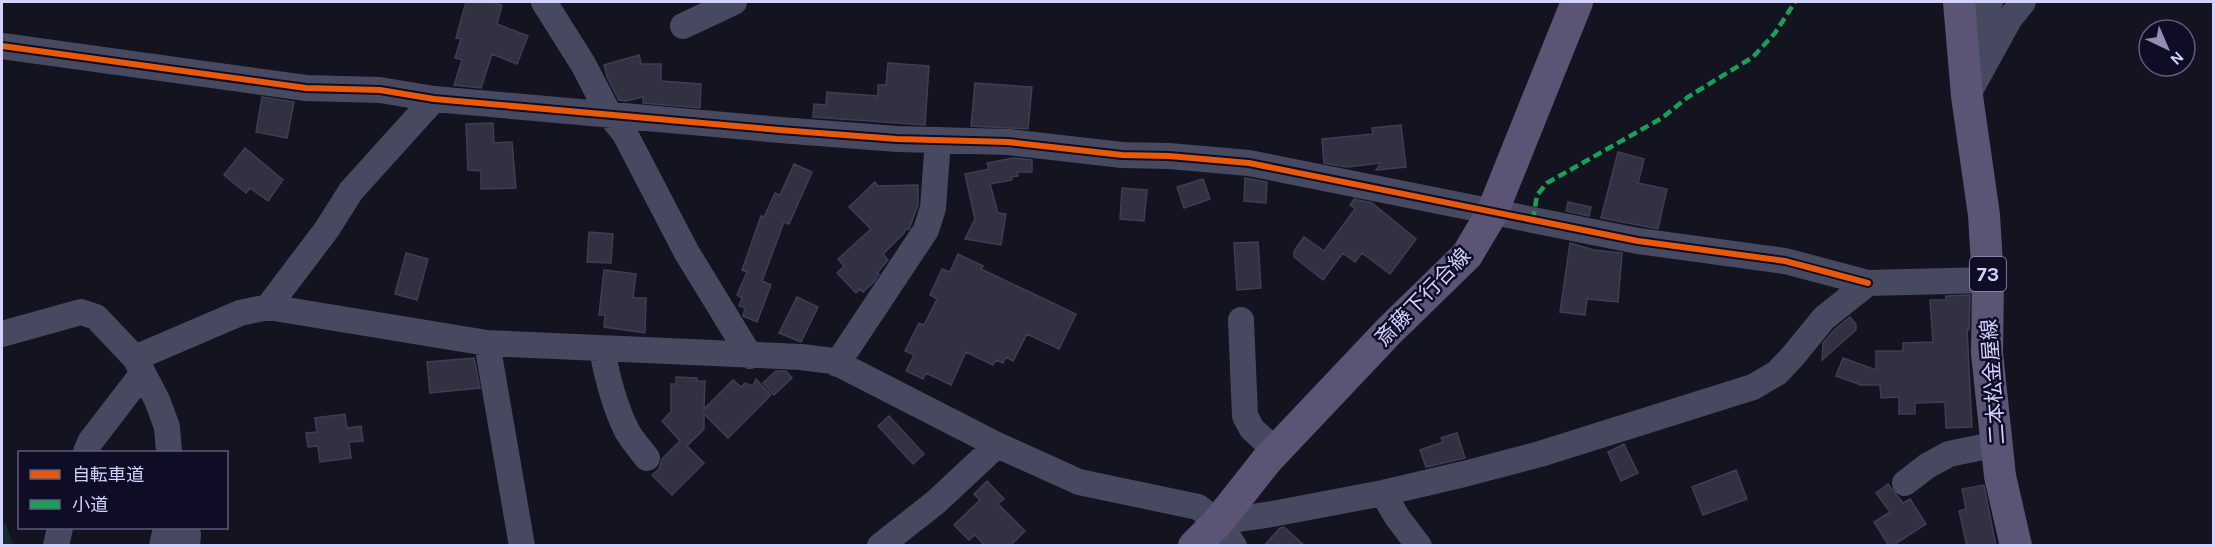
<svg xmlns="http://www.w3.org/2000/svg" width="2215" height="547" font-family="Karla,'Noto Sans JP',sans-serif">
<rect width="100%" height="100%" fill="#141320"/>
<!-- green -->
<path fill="#112c2a" d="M2 522 6 524 13 545H2Z"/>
<!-- building -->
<path fill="#323142" stroke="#3e3d55" stroke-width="1.5" d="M466 2H490L502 5 497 24 528 36 517 64 492 54 481 88 454 85 462 60 455 58 461 39 456 38Z
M639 55 641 64H661V81L701 84 700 108 643 103V97L626 101 619 100 607 77 604 65Z
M888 63 929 66 925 125 813 117 814 104 826 105 827 92 878 96V85H886Z
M975 83 1032 87 1028 129 971 126Z
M262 97 294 102 287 138 256 132Z
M493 123 494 143 512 142 516 188 481 189V171L468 170 466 124Z
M1401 125 1406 167 1376 170 1381 163 1347 167 1324 163 1322 139 1373 134 1372 128Z
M245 148 283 180 268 201 250 188 246 193 224 175Z
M1618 152 1644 159 1638 183 1667 189 1658 229 1601 218Z
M1013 158 1032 160V172H1017L1018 176 1011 177 1012 180 990 184 998 213 1006 214 1001 245 965 239 975 219 965 174 989 169 987 163Z
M794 164 812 172 789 224 784 222 762 281 771 285 757 322 743 316 745 308 739 306 742 298 737 295 747 272 742 270 761 216 764 217 775 193 780 195Z
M1245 178 1267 182 1266 203 1244 201Z
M1203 179 1210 199 1184 208 1177 187Z
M875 182 878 186 918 185V205L909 229 905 230 904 233 883 254 888 260 877 273 879 274 874 282 863 292 860 289 856 293 837 273 844 266 838 259 871 229 849 207Z
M1122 188 1147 190 1144 221 1120 219Z
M1354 199 1372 203 1416 239 1390 274 1362 253 1355 262 1343 253 1323 280 1294 257V251L1304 237 1324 251 1355 209 1350 205Z
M1568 202 1591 207 1589 216 1566 211Z
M589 232 613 234 611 263 587 262Z
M1258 242 1261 288 1237 290 1234 243Z
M1570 243 1594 250 1622 253 1618 302 1587 299 1585 315 1560 312Z
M406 253 428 259 417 300 395 294Z
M958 254 983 266 981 269 1076 314 1059 349 1027 334 1013 361 1006 357 1003 363 996 360 993 365 966 352 951 385 926 373 923 379 906 371 914 355 905 351 919 323 924 325 937 299 930 295 942 269 950 272Z
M604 270 636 274 633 298H646L645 333 604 327 605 315H599Z
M1970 295 1969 330 1967 329 1972 427 1946 428 1945 402 1915 403V414H1899V397L1881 398 1880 385H1861L1836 376 1843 358 1876 370V351H1903V343L1933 342 1930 300H1946V296Z
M797 297 818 307 801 342 779 333Z
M1850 317 1856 324V330L1822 360 1823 343 1835 329Z
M474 358 480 388 430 393 427 362Z
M776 371H786L792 378 774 395 763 383Z
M676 377 697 378V381H705L704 409 733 380 741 387 745 383 753 386 756 379 771 395 728 438 704 414V429L687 446 704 463 672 495 652 475 659 469 662 459 680 441 662 421 671 412V384H676Z
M345 414 347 428 361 426 363 441 349 442 351 458 320 462 318 446 308 447 306 433 317 432 315 418Z
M889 416 924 454 913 464 878 426Z
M1457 433 1465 458 1426 467 1420 450 1443 442 1441 438Z
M1624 444 1638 473 1621 481 1608 452Z
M1736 470 1747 499 1703 515 1692 487Z
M987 481 1004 499 998 504 1025 531 1010 546H985L975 535 969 540 954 525 980 500 974 494Z
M1888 484 1903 503 1910 499 1926 524 1892 546H1889L1874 522 1890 512 1876 493Z
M1984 485 1996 546H1967L1959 511 1966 509 1962 489Z
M1284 527 1305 546H1264L1280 528Z"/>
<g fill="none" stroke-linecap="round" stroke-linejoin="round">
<!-- minor -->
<path stroke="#474961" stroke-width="26" d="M544 2 583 64 609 114 625 134 687 253 750 356
M683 26 734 2
M2 46 306 88 380 90 434 99 780 130 897 139 1008 142 1122 155 1169 156 1249 163 1638 241 1785 261 1868 283
M1963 49 1990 2
M1967 96 2010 18 2023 2
M268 307 327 229 351 191 434 99
M1241 320 1245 416 1252 429 1276 451
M2 334 81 312 96 317 135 358 157 400 167 427 169 452
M487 343 522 546
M602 349C607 377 614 405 627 431 632 440 640 449 647 458
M135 358 240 313 268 307 487 343 801 357 833 361 997 445 1079 482 1198 507 1218 522 1234 546
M837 364 926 230 933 208 938 140
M86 452 90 442 143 373
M1905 483 1927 466 1949 454 1997 444
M1383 493 1397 517 1419 546
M1218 522 1272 514 1383 493 1464 474 1540 454 1753 387 1777 373 1793 356 1824 318 1868 283 1988 280
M185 528 188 534 187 546
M56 546 60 528
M162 546 166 528
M880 546 936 502 997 445"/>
<!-- major -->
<path stroke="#5b5474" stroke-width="32" d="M1959 2 1967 96 1984 215 1988 280 1987 353 2000 476 2016 546
M1194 546 1218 522 1267 460 1389 331 1467 255 1492 213 1577 2"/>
<!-- quiet -->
<path stroke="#1a9f57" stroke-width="4.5" stroke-dasharray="9 4.5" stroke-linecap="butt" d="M1533 220 1537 195 1547 183 1662 118 1688 97 1753 57 1775 33 1795 2"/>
<!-- cycleway casing -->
<g stroke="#0f0d26" stroke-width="10">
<path id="cycleway" d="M2 46 306 88 380 90 434 99 780 130 897 139 1008 142 1122 155 1169 156 1249 163 1638 241 1785 261 1868 283"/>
</g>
<!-- cycleway -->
<use href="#cycleway" stroke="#e8590c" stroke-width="6"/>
</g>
<g text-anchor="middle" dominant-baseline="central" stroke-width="5" stroke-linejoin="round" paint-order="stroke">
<!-- shield labels -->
<rect fill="#0f0d26" stroke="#9897be" stroke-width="1.5" x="1970" y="257" width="36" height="34" rx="4.5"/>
<g font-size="20" font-weight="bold" fill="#d2d2ff">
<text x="1988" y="274">73</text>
</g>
<!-- street labels -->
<g font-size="21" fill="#d2d2ff" stroke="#0f0d26">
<text transform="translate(1423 297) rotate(-46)">斎藤下行合線</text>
<text transform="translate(1993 382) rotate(-94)">二本松金屋線</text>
</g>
</g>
<!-- border -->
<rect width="2215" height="547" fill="none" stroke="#d2d2ff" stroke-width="6"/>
<!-- legend -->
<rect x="18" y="451" width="210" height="78" fill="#0f0d26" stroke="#5d5c7d" stroke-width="1.5"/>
<rect x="30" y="470" width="30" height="9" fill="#e8590c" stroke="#5d5c7d" stroke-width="1.5"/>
<text x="72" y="481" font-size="18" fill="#d2d2ff">自転車道</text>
<rect x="30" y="500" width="30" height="9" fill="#1a9f57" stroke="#5d5c7d" stroke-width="1.5"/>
<text x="72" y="511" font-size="18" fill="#d2d2ff">小道</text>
<!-- north arrow -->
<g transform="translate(2167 48) rotate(136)"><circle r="28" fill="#0f0d26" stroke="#5d5c7d" stroke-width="1.5"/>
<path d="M0-4.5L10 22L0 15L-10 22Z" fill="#908fb1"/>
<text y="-9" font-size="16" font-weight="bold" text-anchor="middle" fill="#d2d2ff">N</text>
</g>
</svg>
